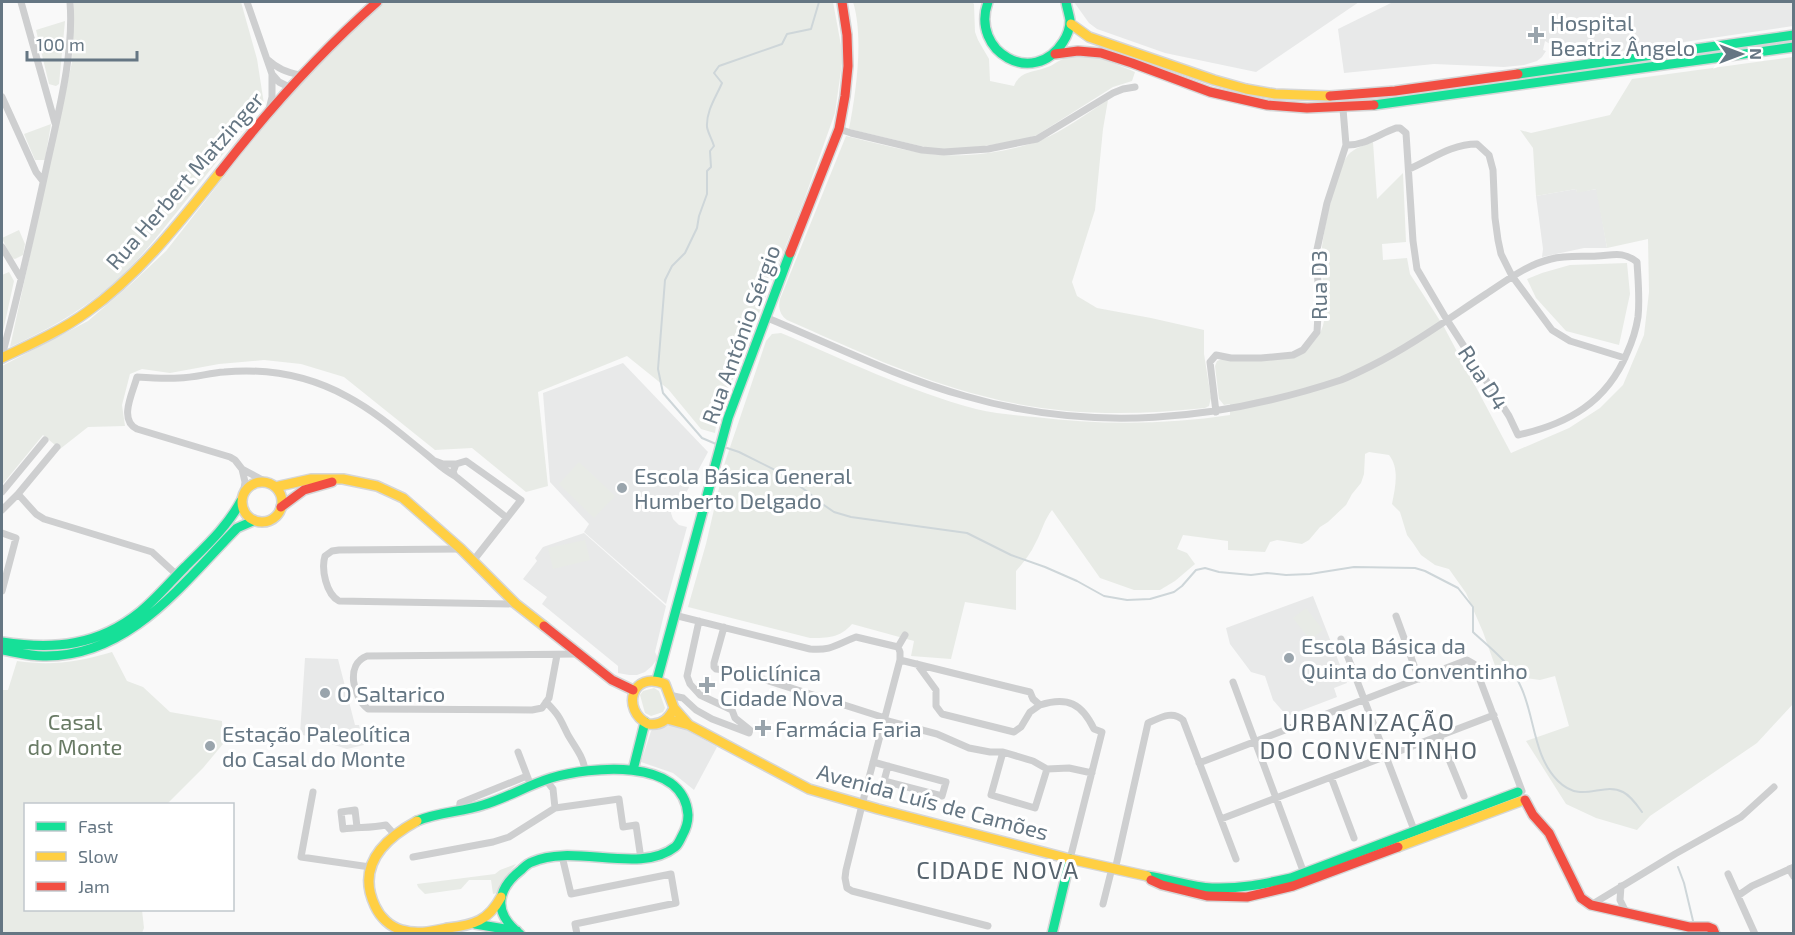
<svg xmlns="http://www.w3.org/2000/svg" width="1795" height="935" font-family="'Exo 2',sans-serif">
<rect width="100%" height="100%" fill="#f9f9f9"/>
<!-- built -->
<path fill="#e8e9e9" d="M1074 2H1359L1256 72 1165 53 1097 29 1089 23Z
M1393 2H1793V26L1595 55 1584 51 1579 52 1577 49 1567 50V56L1561 57V51H1557L1550 44 1545 41 1543 50 1546 51 1542 57 1537 61 1524 65 1504 67 1434 64 1344 73 1338 29Z
M1576 189 1577 192 1597 189 1607 248H1584L1542 257 1543 249 1536 196Z
M623 363 708 452 686 493 687 496 675 502 672 506 671 513 673 519 679 525 687 527 666 604 584 532 589 524 550 482 543 393Z
M584 533 666 606 655 652 658 658 652 666 645 672 637 675H629L618 673V666L542 604 547 597 523 579 537 561 535 558 543 547Z
M1313 596 1347 683 1334 688 1337 697 1287 716 1273 700 1265 676 1251 672 1230 644 1226 628Z
M305 658 338 659 355 725H359L364 745 347 749 300 734Z
M671 725 681 727 717 747 694 790 673 773 641 762 651 731 655 727H663Z"/>
<!-- green -->
<path fill="#e8ebe6" d="M74 2H241L257 59 264 104C236 138 208 172 181 207 158 235 136 265 108 288 78 313 45 331 10 347L72 62Z
M384 2H833L843 56 835 113 804 200 717 419 715 433 701 429 668 389 627 356 538 392 548 486 526 492 472 448 435 450 344 377 301 364 264 360 219 364 170 373 142 369 130 374 122 405 125 426 88 427 60 449 43 435 2 485V366L88 321 131 284 166 251 245 150 300 85 331 52Z
M853 2H972L974 4 975 32 978 40 989 59 990 81 1014 86C1020 71 1031 73 1045 68 1053 66 1058 60 1066 58 1089 50 1114 64 1135 72L1132 81 1113 87 1037 135 1021 140 984 146 959 149H933L849 129C856 93 864 37 853 2Z
M65 21 59 84 56 86 49 84 36 30Z
M1793 57V704L1757 743 1650 816 1637 830 1596 818 1566 804 1526 741 1569 726 1555 676 1540 680 1498 674 1483 632 1466 593 1449 569 1435 565 1421 555 1413 543 1407 535 1400 512 1392 504C1395 488 1400 469 1389 455L1369 452 1365 454 1364 474 1361 483 1352 494 1346 505 1328 522 1320 527 1309 540 1302 544 1277 540 1270 542 1265 552 1228 550V541L1183 535 1177 549 1187 553 1195 564 1175 581 1160 590H1134L1100 578 1052 510C1044 520 1042 531 1036 542 1031 553 1024 562 1016 571V610L965 602 951 659 911 656 914 641 852 624C840 638 828 638 810 638L688 607 706 544 725 462 766 341 772 334 781 333C845 360 908 391 976 409 995 414 1016 415 1035 417 1100 425 1165 425 1230 415V404L1224 405 1219 399 1215 366 1217 361 1222 359 1300 354C1311 346 1322 335 1324 321 1327 307 1322 277 1321 261 1321 240 1335 170 1348 155 1354 148 1365 145 1373 142L1377 199 1403 173 1406 242 1382 244 1383 260 1407 258 1410 274 1444 327 1511 453 1569 428 1600 408 1623 385 1644 335 1649 292 1648 239 1607 248 1596 189 1577 193 1576 189 1536 196 1533 148 1520 130 1531 133 1610 115 1632 79Z
M1108 100 1103 129 1095 210 1072 282 1077 296 1097 308 1151 318 1204 330V354L1211 398 1209 406 1205 408C1129 416 1057 416 983 396 915 379 851 348 787 320 780 315 778 308 780 299L846 136C872 142 897 149 923 153 959 159 1007 153 1041 140 1064 131 1087 113 1108 100Z
M51 124 45 160H35L24 134Z
M19 230 25 244 23 255 15 259 11 258 2 238Z
M1627 263 1630 294 1619 345 1566 331 1536 298 1527 279 1542 273 1570 265Z
M9 272 14 281 2 336V275Z
M579 462 615 496 594 518 559 484Z
M585 540 590 560 553 569 548 548Z
M1306 608 1323 630 1310 640 1293 618Z
M112 652 127 681 143 687 170 712 222 721 223 744 203 768 167 804H26V910H142L144 928 142 933H2V690H8L17 661C52 666 78 662 112 652Z
M654 688 659 691 665 708 663 712 651 716 645 713 640 695 643 691Z
M516 864 505 878 498 893 493 894 491 880H469L461 889 425 894 418 887 417 884 495 874 500 870Z"/>
<g fill="none" stroke-linecap="round" stroke-linejoin="round">
<!-- stream -->
<path stroke="#ced6d9" stroke-width="2" d="M716 444 702 438 663 393 658 369 665 280 672 266 685 253 697 228 699 216 707 194V171L711 167 710 151 714 146C712 139 708 133 707 127 706 111 716 97 722 83L714 73 719 66 782 44 787 34 811 29 819 2
M727 448 739 452 783 474 809 493 818 501 834 512 851 517 967 533 1011 555 1045 567 1077 581 1104 596 1127 600 1150 599 1174 592 1182 586 1196 570 1205 568 1219 572 1251 575 1267 573 1286 575 1310 574 1354 567 1415 568 1425 571 1458 588 1473 607V632C1491 649 1511 663 1521 687 1535 717 1533 756 1558 781 1582 805 1602 781 1623 792 1631 796 1637 805 1642 812
M1678 867 1684 883 1694 925"/>
<!-- fast casing -->
<g stroke="#d5d6d7" stroke-width="12">
<path id="fast" d="M988 2C970 52 1034 88 1063 42 1067 36 1070 28 1070 20 1069 14 1067 8 1066 2
M1518 74 1794 35
M1374 105 1794 47
M2 642C54 650 98 646 140 612 156 599 170 582 185 567 206 546 227 527 241 501
M2 650C15 652 30 656 43 656 129 658 183 583 237 528L253 521
M657 680 728 418 790 253
M633 770 645 722
M417 821C438 812 462 812 483 805 507 798 528 785 551 778 589 767 684 756 688 815 688 823 686 829 682 836 680 840 678 845 675 847 640 875 573 843 532 862 528 863 524 867 521 870 512 877 505 884 502 895 497 911 508 925 520 934
M1147 876C1169 879 1191 887 1212 888 1240 889 1264 884 1291 878L1518 792
M475 924 517 931
M1052 934 1070 859"/>
</g>
<!-- slow casing -->
<g stroke="#d5d6d7" stroke-width="12">
<path id="slow" d="M1071 24 1089 37 1214 80 1246 89 1275 94 1330 96
M2 358C31 344 61 331 87 312 139 275 180 222 220 172
M242 502a20 20 0 1 1 40 0a20 20 0 1 1-40 0Z
M275 487 311 479H343L377 486 403 498 461 549 516 604 544 626
M674 708C669 719 661 726 648 724 621 710 631 670 665 684L674 708 689 725
M667 719 689 725 809 789 878 809 1070 859 1147 876
M417 821C384 839 356 866 375 906 380 917 390 927 402 930 417 935 433 931 448 928 474 925 488 921 501 897
M1398 847 1521 801"/>
</g>
<!-- jam casing -->
<g stroke="#d5d6d7" stroke-width="12">
<path id="jam" d="M1055 54 1078 51 1101 53 1132 63 1210 92 1267 105 1307 108 1374 105
M1330 96 1395 91 1518 74
M220 172C269 109 317 55 377 2
M790 253 839 129 845 96 848 66 847 35 842 2
M281 507 304 490 332 482
M544 626 612 680 633 690
M1525 800 1533 815 1549 833 1581 898 1591 905 1689 927H1708L1713 929 1715 934
M1151 880 1162 885 1207 896 1247 897 1293 886 1398 847"/>
</g>
<!-- street -->
<path stroke="#cecfd0" stroke-width="7" d="M21 2 55 123
M247 2 272 74V97L269 109
M267 59C278 69 286 72 300 75
M272 74 279 82 289 87
M2 97 36 172 43 181
M839 129 851 133 922 150 944 152 988 149 1037 139 1113 93 1123 89 1135 87
M1409 169C1432 159 1451 144 1477 144L1489 155 1493 170 1495 218 1498 240 1501 254 1512 276 1552 330 1570 341 1625 358
M2 247 20 277
M765 317C831 344 896 377 965 396 1092 433 1217 421 1341 380 1351 376 1361 371 1371 366 1411 346 1448 319 1486 294 1506 281 1526 265 1551 259 1566 255 1582 257 1597 256 1614 255 1623 251 1637 262 1638 280 1640 299 1638 317 1636 330 1632 342 1627 353 1607 402 1568 424 1518 435L1509 416 1447 320 1417 269 1413 241 1406 133 1400 128H1396C1379 134 1364 146 1346 145
M2 356C19 291 34 225 48 160 59 110 74 53 70 2
M1216 412 1210 362 1216 355 1231 358H1261L1293 355 1303 350 1317 332 1319 297 1316 254 1327 203 1346 145 1343 109
M435 461 443 464H456
M242 469 245 482 243 495
M270 484 242 469 235 460 230 457 137 429C118 420 133 392 137 377 151 378 165 379 179 378 194 378 209 373 224 372 267 368 310 376 348 397 376 412 401 434 426 454 436 462 443 470 455 476
M2 492 45 440
M18 494 36 514 44 519 152 552 177 575
M2 510 18 494 57 447
M2 533 16 538 2 591
M461 549 339 550 332 551 325 556C321 569 326 594 339 601L516 604
M473 561 521 500 466 461 456 464 453 472 455 476 507 518
M674 615 810 649C832 651 837 644 856 637L898 647
M1396 616 1419 679
M724 627 714 663V667L716 669 741 672 885 718
M1341 639 1416 835
M898 647 900 652V660L865 793 846 870 845 878 847 888 852 891 988 926
M898 647 905 635
M557 655 549 698 542 708 532 710 368 709C353 698 345 664 367 656L579 654
M900 660 1030 692 1033 699 1040 705C1068 696 1082 704 1094 729L1102 732 1070 859
M917 664 936 690V706L942 714 1014 732 1021 727 1030 712 1040 705
M1233 682 1305 876
M669 695 683 698 696 710 712 719 749 733 750 730 735 718 732 710 700 695 690 684 687 676 699 621
M546 702C560 716 560 719 568 735 575 747 583 756 585 770
M884 720 937 734 969 748 990 752H1003L1033 761 1047 769 1069 768 1092 773
M1439 735 1464 796
M518 752 531 786
M1003 752 991 795 1035 808 1047 769
M873 762 946 782 942 796 884 781 888 766
M1199 763 1467 660 1474 664 1522 791
M1331 777 1354 838
M313 792 301 857 370 867
M555 808 619 799 623 827 636 825 641 859
M459 811 460 803 527 776
M1221 819 1494 715
M357 827 355 810 341 812 343 829C358 827 371 828 386 825L395 835
M562 856 571 894 671 874 676 903 575 924 577 934
M413 857 493 842 509 837 555 808 553 789 546 780
M1789 869 1794 877
M1115 870 1148 723C1160 718 1172 710 1183 720L1236 859
M1728 874 1755 934
M1621 886 1620 900 1626 912
M1739 895 1752 886 1794 867
M1103 904 1112 868
M1591 905 1675 854 1741 817 1774 787"/>
<!-- fast -->
<use href="#fast" stroke="#16e098" stroke-width="9"/>
<!-- slow -->
<use href="#slow" stroke="#ffcf43" stroke-width="9"/>
<!-- jam -->
<use href="#jam" stroke="#f24e42" stroke-width="9"/>
</g>
<!-- markers -->
<g fill="#99a4ac" stroke="#fff" stroke-width="2">
<path d="M1533 26h6v6h6v6h-6v6h-6v-6h-6v-6h6z"/>
<circle cx="622" cy="488" r="6"/>
<circle cx="1289" cy="658" r="6"/>
<path d="M704 676h6v6h6v6h-6v6h-6v-6h-6v-6h6z"/>
<circle cx="325" cy="693" r="6"/>
<path d="M760 719h6v6h6v6h-6v6h-6v-6h-6v-6h6z"/>
<circle cx="210" cy="746" r="6"/>
</g>
<g text-anchor="middle" dominant-baseline="central" stroke-width="6" stroke-linejoin="round" paint-order="stroke">
<!-- poi labels -->
<g font-size="22" fill="#657683" stroke="#fff" text-anchor="start">
<text x="1550" y="22">Hospital<tspan x="1550" dy="25">Beatriz Ângelo</tspan></text>
<text x="634" y="475">Escola Básica General<tspan x="634" dy="25">Humberto Delgado</tspan></text>
<text x="1301" y="645">Escola Básica da<tspan x="1301" dy="25">Quinta do Conventinho</tspan></text>
<text x="720" y="672">Policlínica<tspan x="720" dy="25">Cidade Nova</tspan></text>
<text x="337" y="693">O Saltarico</text>
<text x="775" y="728">Farmácia Faria</text>
<text x="222" y="733">Estação Paleolítica<tspan x="222" dy="25">do Casal do Monte</tspan></text>
</g>
<!-- street labels -->
<g font-size="22" fill="#657683" stroke="#fff">
<text transform="translate(184 180) rotate(-49)">Rua Herbert Matzinger</text>
<text transform="translate(1318 285) rotate(-90)">Rua D3</text>
<text transform="translate(740 334) rotate(-70)">Rua António Sérgio</text>
<text transform="translate(1484 377) rotate(57)">Rua D4</text>
<text transform="translate(933 801) rotate(15)">Avenida Luís de Camões</text>
</g>
<!-- park labels -->
<g font-size="22" fill="#687a64" stroke="#fff">
<text x="75" y="721">Casal<tspan x="75" dy="25">do Monte</tspan></text>
</g>
<!-- neighbourhood labels -->
<g font-size="24" letter-spacing="1.5" fill="#57646e" stroke="#fff">
<text x="1369" y="721">URBANIZAÇÃO<tspan x="1369" dy="28">DO CONVENTINHO</tspan></text>
<text x="998" y="869">CIDADE NOVA</text>
</g>
</g>
<!-- border -->
<rect width="1795" height="935" fill="none" stroke="#657683" stroke-width="6"/>
<!-- legend -->
<rect x="24" y="803" width="210" height="108" fill="#ffffff" stroke="#c1c8cd" stroke-width="1.5"/>
<rect x="36" y="822" width="30" height="9" fill="#16e098" stroke="#c1c8cd" stroke-width="1.5"/>
<text x="78" y="833" font-size="18" fill="#657683">Fast</text>
<rect x="36" y="852" width="30" height="9" fill="#ffcf43" stroke="#c1c8cd" stroke-width="1.5"/>
<text x="78" y="863" font-size="18" fill="#657683">Slow</text>
<rect x="36" y="882" width="30" height="9" fill="#f24e42" stroke="#c1c8cd" stroke-width="1.5"/>
<text x="78" y="893" font-size="18" fill="#657683">Jam</text>
<!-- north arrow -->
<g transform="translate(1741 54) rotate(90)" stroke="#ffffff" stroke-width="4.5" paint-order="stroke">
<path d="M0-4.5L10 22L0 15L-10 22Z" fill="#657683"/>
<text y="-9" font-size="16" font-weight="bold" text-anchor="middle" fill="#657683">N</text>
</g>
<!-- scale -->
<path d="M27 51v9h110v-9" fill="none" stroke="#657683" stroke-width="3"/>
<text x="36" y="51" font-size="18" fill="#657683" stroke="#ffffff" stroke-width="4.5" paint-order="stroke">100 m</text>
</svg>
